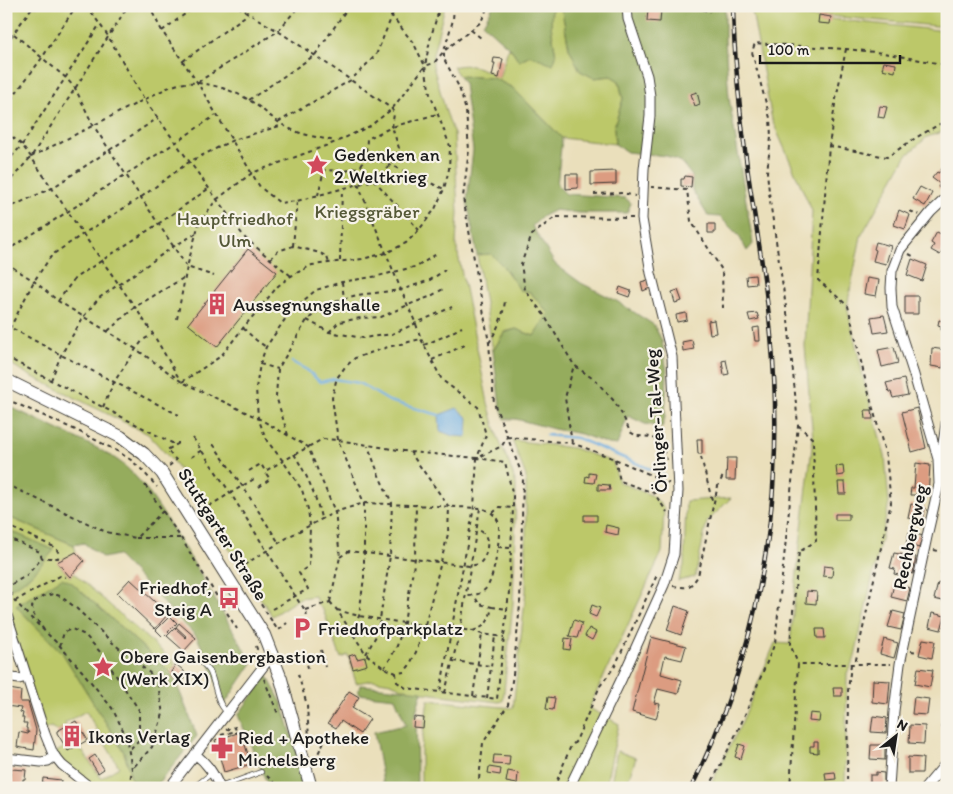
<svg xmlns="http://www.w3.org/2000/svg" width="953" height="794" font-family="Itim,sans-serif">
<rect width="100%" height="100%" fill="#f7f3e8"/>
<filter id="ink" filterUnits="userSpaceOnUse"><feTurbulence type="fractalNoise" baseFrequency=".02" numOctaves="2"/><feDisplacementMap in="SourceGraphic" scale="10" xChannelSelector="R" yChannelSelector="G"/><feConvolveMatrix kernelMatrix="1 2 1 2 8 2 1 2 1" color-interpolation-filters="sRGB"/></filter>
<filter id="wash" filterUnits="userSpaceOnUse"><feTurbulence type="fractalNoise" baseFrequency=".0096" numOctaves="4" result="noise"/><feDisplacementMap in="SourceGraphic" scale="20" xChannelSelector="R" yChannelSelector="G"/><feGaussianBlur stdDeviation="1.12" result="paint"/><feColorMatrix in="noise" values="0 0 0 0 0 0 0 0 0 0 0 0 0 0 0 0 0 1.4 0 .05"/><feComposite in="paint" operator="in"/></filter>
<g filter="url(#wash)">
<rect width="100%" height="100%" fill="#eadfbb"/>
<!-- green -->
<path fill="#bcc869" stroke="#6c7242" d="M12 6H445L433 54V66L446 112 454 134 458 213 456 244 488 403 498 438 509 463 516 484 514 568 513 603 503 701 499 702 417 692 402 688 391 683 373 680 356 683 348 655 341 658 323 610 317 604 315 596 300 598 272 616 176 465 148 434 29 375 6 361V14Z
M552 6H561L569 48 594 78 611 76 619 81 623 99 614 127 615 144 562 138 513 88 493 78 459 76 453 67C470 62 485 69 499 78L508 49 512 50 519 61 530 55 556 56 551 26Z
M754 6H947V27L753 9Z
M752 11 947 31V130L927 137 906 156 861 236 847 306 865 385 885 456 889 503 854 660 847 673 845 788H709L741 724 775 643 790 644 799 552 813 439 805 346 812 211 772 120Z
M491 253 503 266 520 290 530 292 549 313 534 336 516 329 504 332 493 351 477 255Z
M512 440 573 448 613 462 619 482 653 496 664 508 662 552 589 708 619 724 605 788H421V749L428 700 513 708 526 591V476Z
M731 498 707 522 695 577 678 581 684 566 686 501Z
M6 516 74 545 76 552 58 563 70 577 74 573 176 664 171 672 175 680 169 671 71 582 16 606 63 654 124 752 134 788H91L53 754 65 747 68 751 79 746 101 778 119 767 86 711 65 723 66 726 57 731 51 727 43 730 6 612V590L28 578 54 550 6 529Z
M617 751 636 758 625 788H610Z"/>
<!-- forest -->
<path fill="#95ac5d" stroke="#58643c" d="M493 6H552L551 26 556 56 553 64 530 55 519 61 512 50 483 24Z
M561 6H725V40L729 98 753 244 747 251 739 236 720 217 708 216 692 190V176L681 162 667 156 627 152 615 144 614 127 623 99 619 81 611 76 594 78 580 71 569 48Z
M459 76 493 78 513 88 562 138 557 185 566 194 625 198 631 203 627 213H579L555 210 543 216 532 226 555 264 581 283 615 300 654 325 662 341 667 372 665 417 662 427 645 424 628 416 617 445 608 444 581 434 554 429 516 419H505L500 405 493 351 504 333 516 329 534 336 549 313 530 292 520 290 503 266 491 254 477 255 467 200 473 150 464 84Z
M6 405 97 448C107 454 118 459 126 467 146 485 160 509 174 531 201 574 226 619 252 663L224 705 210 665 197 637 117 555 103 558 84 543 74 545 6 516Z
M6 529 54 550C41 565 26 584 6 590Z
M62 578 71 582 169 671 176 682 197 736 155 788H134L124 752 63 654 16 606Z
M266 674 282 703 308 788H269L238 715 257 689V683Z
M360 685 422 691 416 712 417 788H384L374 732 406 725 395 698 358 694Z"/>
<!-- water -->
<path fill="#6eade1" stroke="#45647e" d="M457 408 468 418 467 437 453 436 440 431 439 415Z"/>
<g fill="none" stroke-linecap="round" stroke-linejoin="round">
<!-- stream -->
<path stroke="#6eade1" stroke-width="2.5" d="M292 362 307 370 320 382 334 379 359 383 389 401 439 415
M546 435 577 438 664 475"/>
</g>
<g id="blocks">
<!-- building -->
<path fill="#dc9c81" d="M648 9 661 10 660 22 647 21Z
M819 15 831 17 830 24 818 23Z
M494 58 503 59 499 78 492 76 495 63H493Z
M884 62 896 64 895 72 882 69Z
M697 92 700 104 695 106 691 94Z
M880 106 887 107 884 118 878 117Z
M944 165 947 166V188L944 192 938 187 940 184 932 178 937 172 939 173Z
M616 171V184L591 185V172Z
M566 174H578V188L566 189Z
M685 176 692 177 691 187 681 186V179H684Z
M920 187 932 193 925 206 913 199Z
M899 210 910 215 905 229 894 225Z
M708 224H715V233H708Z
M937 232 947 237V244L940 255 931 250 934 245 931 243Z
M876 242 891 246 886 264 873 261 876 250 874 249Z
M248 249 277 272 217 347 188 324Z
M912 259 927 265 922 281 907 275Z
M755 275 756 284 747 285 746 276Z
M867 278 879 280 876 296 864 294Z
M648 280 650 288 643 291 641 282Z
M620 287 631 291 629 297 618 293Z
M678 290 682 301 675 303 672 292Z
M905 296H918V314H905Z
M944 312 947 313V332L941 330V326L938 325 939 320 943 321Z
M686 313 687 320 677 322 676 315Z
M757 313 759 319 750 321 748 314Z
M884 315 888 331 874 333 871 317Z
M714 320 716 333 710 334 708 321Z
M759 327 760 341H755L753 328Z
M692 340 694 349 683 351 682 342Z
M894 347 898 363 882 367 878 350Z
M932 348 945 350 943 368 931 366Z
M726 360 729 374 724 375 722 361Z
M904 379 908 395 893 398 891 392H889L886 383Z
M917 408 926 448 912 452 902 412Z
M865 410H872L873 419H866Z
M697 439H702V454H698Z
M727 458H736L735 480H726Z
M916 463 930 465 928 496H919L920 492 917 491 916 495H910L911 488H914Z
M843 465 844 475 837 476 836 466Z
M589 473 596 474 594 483 585 482 586 476 589 477Z
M838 482H845L846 494H839Z
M598 484 609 485 610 490H598Z
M911 504 925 508 922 522 908 518Z
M835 514H849V520H835Z
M584 515H597V521H584Z
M606 525 619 528 618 535 605 532Z
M909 532 923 536 919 548 906 544Z
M76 552 84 561 70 577 57 562Z
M894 553 916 557 913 574 909 573 908 577 894 574 895 569 890 568Z
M944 559H947V574L941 573Z
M824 566 833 567 832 577 823 576Z
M130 579 168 614 155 629 117 593Z
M938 583 947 586V602L934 599Z
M894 584 910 588 907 601 891 597Z
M807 591 817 592 816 604 806 603Z
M592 605 600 608 596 617 589 614Z
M675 606 689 611 681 635 667 630Z
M893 611 905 614 901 630 888 627Z
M932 613 945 616 941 630 929 627Z
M170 616 177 623 163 637 156 630Z
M574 620 582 623 577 638 569 636Z
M179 623 196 638 184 651 167 636 175 628 186 638 187 637 176 627Z
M589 628 596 632 592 640 585 636Z
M816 629H824L825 638H817Z
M651 637 686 646 682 660 665 656 661 674 682 680 678 694 658 689 654 703 660 704 656 719 632 712Z
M565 638 572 639 570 650 564 649Z
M884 639 898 643 894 658 880 654Z
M923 639 935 641 932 658 919 655Z
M355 654 357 659 365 657 367 665 353 669 349 656Z
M176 664 184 671V679H175L171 672Z
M918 668 933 670 930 687 915 684Z
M873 680 890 681 888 704 872 702Z
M833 688H842V696H834Z
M9 689 21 691 20 702H28L36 730 34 750 17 747 19 732 28 734 29 732H27V728H26L27 723H23L24 718H22L23 713 20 712 21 708 6 706V700H8Z
M349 691 359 697 352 708 370 719 360 734 341 721 336 728 328 723Z
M548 697 555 698 553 710 546 709Z
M914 697 929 699 927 715 912 714Z
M944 712 947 713V728L941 727Z
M810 713 820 714 819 722 809 721Z
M873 716 887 718 886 733 871 732Z
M414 717 424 718 423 728 413 727Z
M76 721 87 739 86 741 68 751 57 733V731Z
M910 725 925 726 924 744 909 743Z
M241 732 251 764 224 772 215 740Z
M814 742H818V753L810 752V746H814Z
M739 744 745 746 741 759 735 757Z
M871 745H885V760L870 759Z
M95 755 104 769 98 773 89 759Z
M494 755 510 756 509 765 493 764Z
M908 757 923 758 922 773H908Z
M489 767 501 769 500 775 488 773Z
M11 769 26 770 25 779H23V786H21V788L8 787Z
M508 771 518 773 517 784 506 782Z
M835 772 836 779 826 780 825 773Z
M876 772 884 773V788H870V775H876Z
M43 778 61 780 60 788H42Z
M349 781 352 788H332V787Z"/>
</g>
</g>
<g filter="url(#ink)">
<use href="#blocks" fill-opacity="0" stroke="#3b3934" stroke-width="1"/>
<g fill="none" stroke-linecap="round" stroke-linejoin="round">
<!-- service casing -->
<g stroke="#3b3934" stroke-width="6">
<path id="service" d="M199 660C203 664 207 667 210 672 216 685 216 703 227 712
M220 787 261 772
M193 788 212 773"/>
</g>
<!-- minor casing -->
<g stroke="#3b3934" stroke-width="11">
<path id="minor" d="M938 459 942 451 947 417
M6 612 45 734 53 754 62 765 91 788
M6 677 19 679 27 677
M195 754C208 764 214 774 220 788
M6 758 41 762 48 761 55 756
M169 788 273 654
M569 788 622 678 664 585 674 554 678 491 672 357 651 273 642 219 644 169 650 116V96L647 76 628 19 627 6
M889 788 894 711 900 664 928 532 939 484 938 459 914 375 892 307 891 288 892 271 900 250 931 212 947 197
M925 788 947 762"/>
</g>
<!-- secondary casing -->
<g stroke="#3b3934" stroke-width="14">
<path id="secondary" d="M6 380 121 437 144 454 162 473 264 635 281 679 311 788"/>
</g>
<!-- path -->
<path stroke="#3b3934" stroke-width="2" stroke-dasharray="4 4" stroke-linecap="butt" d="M87 6 108 36 144 99 245 238 291 276
M149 6 162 31 197 82 260 187 280 203 297 201 374 180 391 165 399 148 392 127 437 114
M238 6C254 18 271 26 287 37 322 60 357 84 392 109L394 114 392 127 367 139 366 154 361 166 346 171 324 170 318 195
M377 6 392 16 414 44 425 66
M454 6 453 20 444 51V59L459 87 466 111 469 150 463 197 489 343 494 403 523 477 520 605 513 675 508 705 483 743 478 788
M695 6 710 12
M471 30 481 38
M162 31 196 6
M14 34 66 78 75 88 93 125 187 267 214 276
M6 44 33 6
M846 49 835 104 829 146 818 280 848 306 866 383 886 456 891 503 855 664
M183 61 248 14
M198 82 278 31 299 6
M249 100 315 55 349 6
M6 106 42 58 76 6
M278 122 351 80 376 55 392 16 395 6
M6 132 22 145 31 157 83 234 135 307 153 334 180 380
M829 146 887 157 917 137 947 120
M366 154 444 189
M31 157 167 88C173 86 180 83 186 83 205 81 233 90 249 100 261 107 271 118 283 125 299 135 317 137 335 141
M6 163 22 145 100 24
M352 169 401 290 416 324 421 339 442 380 478 407 486 435 477 458 474 507 440 692
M374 180 419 230
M6 185 31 157 128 6
M651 187 687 190 691 221 722 270 723 308
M594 194 623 193 635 196
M6 209 52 188 158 118
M910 211 919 215
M633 218 555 217 532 235 521 264 525 290 544 315 574 365 596 381 614 401 623 416 630 432 637 436 652 437 660 442 667 460
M293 246 297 201
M6 251 175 143 216 115
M909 254 915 257
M270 259 278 251 293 246 320 253 327 257 329 263
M340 261 342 189
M6 263 34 281 58 301 136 349 182 382 258 418 308 447 335 512 340 557 330 602
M342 282 344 299
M58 301 75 278 158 224 208 189
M177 319 187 267 199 223 216 200 252 173 336 142 370 126 392 109 425 66 434 63 444 51 481 22 488 6
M307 320 329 332 363 338 392 334 452 307
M6 325 61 355 179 415
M243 328 256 340 266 347
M108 331 135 307 185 277
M329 332 339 322 361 318 381 317 408 305 429 297 445 288
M6 336 34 281 52 255 83 234 140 198 189 162 233 140 283 125
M489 343C497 330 503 317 505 301
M424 345 445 336 462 327
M6 357 172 443H179
M432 360 465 345
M260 364 278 369
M51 380 61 355 84 316 99 298 173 247 197 233
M182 382 221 356 243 328 278 286 291 276 312 265 362 259 386 253 406 243 419 230 435 209 444 189 449 169 450 146 430 94 425 66 430 40 440 6
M6 399 78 431 117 451 131 460 141 469 157 487
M103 407 114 382 136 349 143 340 153 334
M798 425 813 439 816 541 799 552 796 579 790 644 798 664
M288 435 276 396 278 369 307 320 328 303 357 295 401 290 430 280 445 270
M507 437 572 443 615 459 669 483
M193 438 231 494 299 602 303 607 307 615
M572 443 565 398 574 365
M213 444 243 487 279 543
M294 454C307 475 316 495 321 518
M191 457 202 450
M701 457 713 504
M615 459 620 481 654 493 667 512
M169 466 176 460 167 450 179 443
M249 471 261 464 265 471 308 447 323 439 338 440 410 452 477 458 502 446 507 437
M6 484 106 532 136 538 163 511
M145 485 181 538 237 629
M259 487 270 479 265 472
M209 506 254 479
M493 513 499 507 513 508
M6 525 52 546C58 549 59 552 58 558H42
M6 537 40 552 42 558 26 576 7 587 15 601 27 614 60 646 82 671 112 708 126 736 132 769 129 788
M136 538H181
M498 547 510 548
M934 550 947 553
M340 557 349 551 470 566C471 566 478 564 479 564 489 556 492 531 476 530
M244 565 290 536 335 512 364 503 480 508C488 510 494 513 498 521 502 531 494 579 487 587 482 594 474 596 466 596
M673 586C688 588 689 589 698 576L713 506 718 486 723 476
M252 593 253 592 277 629 279 630 287 623
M15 601 60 576 66 577
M330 602 337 610 366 654 384 668 396 673 404 672 409 666 416 652 425 625 448 534 449 507 410 452
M492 607 507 609
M272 609 308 589 299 573 309 566 310 525 308 509 302 490 283 461 267 441 258 418 256 388 260 364 266 347 290 312 316 290 342 282 378 276 418 266 438 253
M305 610 330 602
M337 610 359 616 404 623 425 625 473 631 482 634 504 637
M44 630 33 614 32 607 35 601 44 596 54 594 60 596 75 607 114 644 157 679 163 714 152 747 132 769
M473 631C487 626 489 621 492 607L479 604 475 597
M352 633 359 616 364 577V503L338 440 332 398 336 381 337 378 345 367 355 358 388 347 421 339
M60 646 64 632 72 629 85 635 101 653 139 710V740L130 749
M256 646 257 649 254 657 256 661
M321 650 325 667
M911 651 919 652
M366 654 377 634 380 619 390 556 392 503 380 478 368 446
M305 657 309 671
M453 661 490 666
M384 668 390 659 397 646 404 623 415 558 416 504
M396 673 397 682 406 688 497 699 509 592 513 508V496L505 462 477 458
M298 674 307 705 309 739
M264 679 278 714
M445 693 460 630 480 508
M473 696 482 634
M487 698 495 636
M226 730 235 727 236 731
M221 735 236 731V733
M215 748 218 755H219
M315 760 328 733
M267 776 280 788
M554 788 570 748 576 741 600 686 615 666 657 575
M709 788 741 724 775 643 798 425 788 320 770 201 767 172 771 137 770 118 752 52 755 43 846 49 884 53 947 65
M790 788 798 664H891
M847 788 848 691 851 664"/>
<!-- service -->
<use href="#service" stroke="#fff" stroke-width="4.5"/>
<!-- minor -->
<use href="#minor" stroke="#fff" stroke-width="9"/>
<!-- secondary -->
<use href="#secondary" stroke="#fff" stroke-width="12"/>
<!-- rail casing -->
<g stroke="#1c1c1c" stroke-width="4.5">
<path id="rail" d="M691 788C762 646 786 494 771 336 766 279 755 223 747 166 740 113 734 60 733 6"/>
</g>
<!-- rail -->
<use href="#rail" stroke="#f7f3e8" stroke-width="2.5" stroke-dasharray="8" stroke-linecap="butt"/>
</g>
</g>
<!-- icons -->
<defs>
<g id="sight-bare" transform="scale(1.725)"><path d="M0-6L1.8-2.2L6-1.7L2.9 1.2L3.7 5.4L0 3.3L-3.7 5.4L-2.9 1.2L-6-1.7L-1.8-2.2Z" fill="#d1495b" stroke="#f7f3e8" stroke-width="2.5" paint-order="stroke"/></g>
<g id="building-bare" transform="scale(1.725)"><path d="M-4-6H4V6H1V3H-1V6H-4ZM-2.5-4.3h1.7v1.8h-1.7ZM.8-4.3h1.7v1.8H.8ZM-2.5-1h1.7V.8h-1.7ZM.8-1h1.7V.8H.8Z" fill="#d1495b" stroke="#f7f3e8" stroke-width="2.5" paint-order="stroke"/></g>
<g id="bus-bare" transform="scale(1.725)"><path d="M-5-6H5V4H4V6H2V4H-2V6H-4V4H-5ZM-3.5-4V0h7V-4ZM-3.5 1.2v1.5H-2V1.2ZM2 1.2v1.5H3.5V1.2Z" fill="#d1495b" stroke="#f7f3e8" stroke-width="2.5" paint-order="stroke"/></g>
<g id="parking-bare" transform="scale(1.725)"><path d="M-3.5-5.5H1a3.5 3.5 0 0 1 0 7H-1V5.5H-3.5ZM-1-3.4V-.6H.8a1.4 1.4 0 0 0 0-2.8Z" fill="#d1495b" stroke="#f7f3e8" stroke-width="2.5" paint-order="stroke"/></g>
<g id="pharmacy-bare" transform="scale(1.725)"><path d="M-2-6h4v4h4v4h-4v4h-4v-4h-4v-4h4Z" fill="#d1495b" stroke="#f7f3e8" stroke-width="2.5" paint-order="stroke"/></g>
</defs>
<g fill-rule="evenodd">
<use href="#sight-bare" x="317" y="165"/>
<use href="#building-bare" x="217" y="304"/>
<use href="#bus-bare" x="229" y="598"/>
<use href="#parking-bare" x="302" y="628"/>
<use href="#sight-bare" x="103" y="667"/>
<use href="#building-bare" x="72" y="736"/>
<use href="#pharmacy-bare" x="222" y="748"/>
</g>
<g text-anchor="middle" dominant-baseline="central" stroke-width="4.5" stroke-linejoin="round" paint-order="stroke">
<!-- poi labels -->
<g font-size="19" fill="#1c1c1c" stroke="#f7f3e8" text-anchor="start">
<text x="334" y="154">Gedenken an<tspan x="334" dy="22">2.Weltkrieg</tspan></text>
<text x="233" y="304">Aussegnungshalle</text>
<text x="212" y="587" text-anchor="end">Friedhof,<tspan x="212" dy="22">Steig A</tspan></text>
<text x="318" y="628">Friedhofparkplatz</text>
<text x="120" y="656">Obere Gaisenbergbastion<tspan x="120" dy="22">(Werk XIX)</tspan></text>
<text x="88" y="736">Ikons Verlag</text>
<text x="238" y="737">Ried + Apotheke<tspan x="238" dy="22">Michelsberg</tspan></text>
</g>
<!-- park labels -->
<g font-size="19" fill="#545837" stroke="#f7f3e8">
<text x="367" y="211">Kriegsgräber</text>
<text x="235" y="218">Hauptfriedhof<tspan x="235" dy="22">Ulm</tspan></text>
</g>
<!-- street labels -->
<g font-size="19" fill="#1c1c1c" stroke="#f7f3e8">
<text transform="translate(656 421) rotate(-94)">Örlinger-Tal-Weg</text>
<text transform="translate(223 534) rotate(58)">Stuttgarter Straße</text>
<text transform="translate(910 537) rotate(-78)">Rechbergweg</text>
</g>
</g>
<!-- margin -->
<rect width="953" height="794" fill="none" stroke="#f7f3e8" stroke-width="25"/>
<!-- north arrow -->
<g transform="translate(896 736) rotate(30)" stroke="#f7f3e8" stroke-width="4" paint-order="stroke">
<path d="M0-4L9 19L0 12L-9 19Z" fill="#1c1c1c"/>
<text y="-8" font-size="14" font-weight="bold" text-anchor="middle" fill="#1c1c1c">N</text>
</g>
<!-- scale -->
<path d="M760 55v8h140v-8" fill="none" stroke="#1c1c1c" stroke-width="2.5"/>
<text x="768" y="55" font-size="15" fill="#1c1c1c" stroke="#f7f3e8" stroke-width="4" paint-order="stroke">100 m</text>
</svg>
